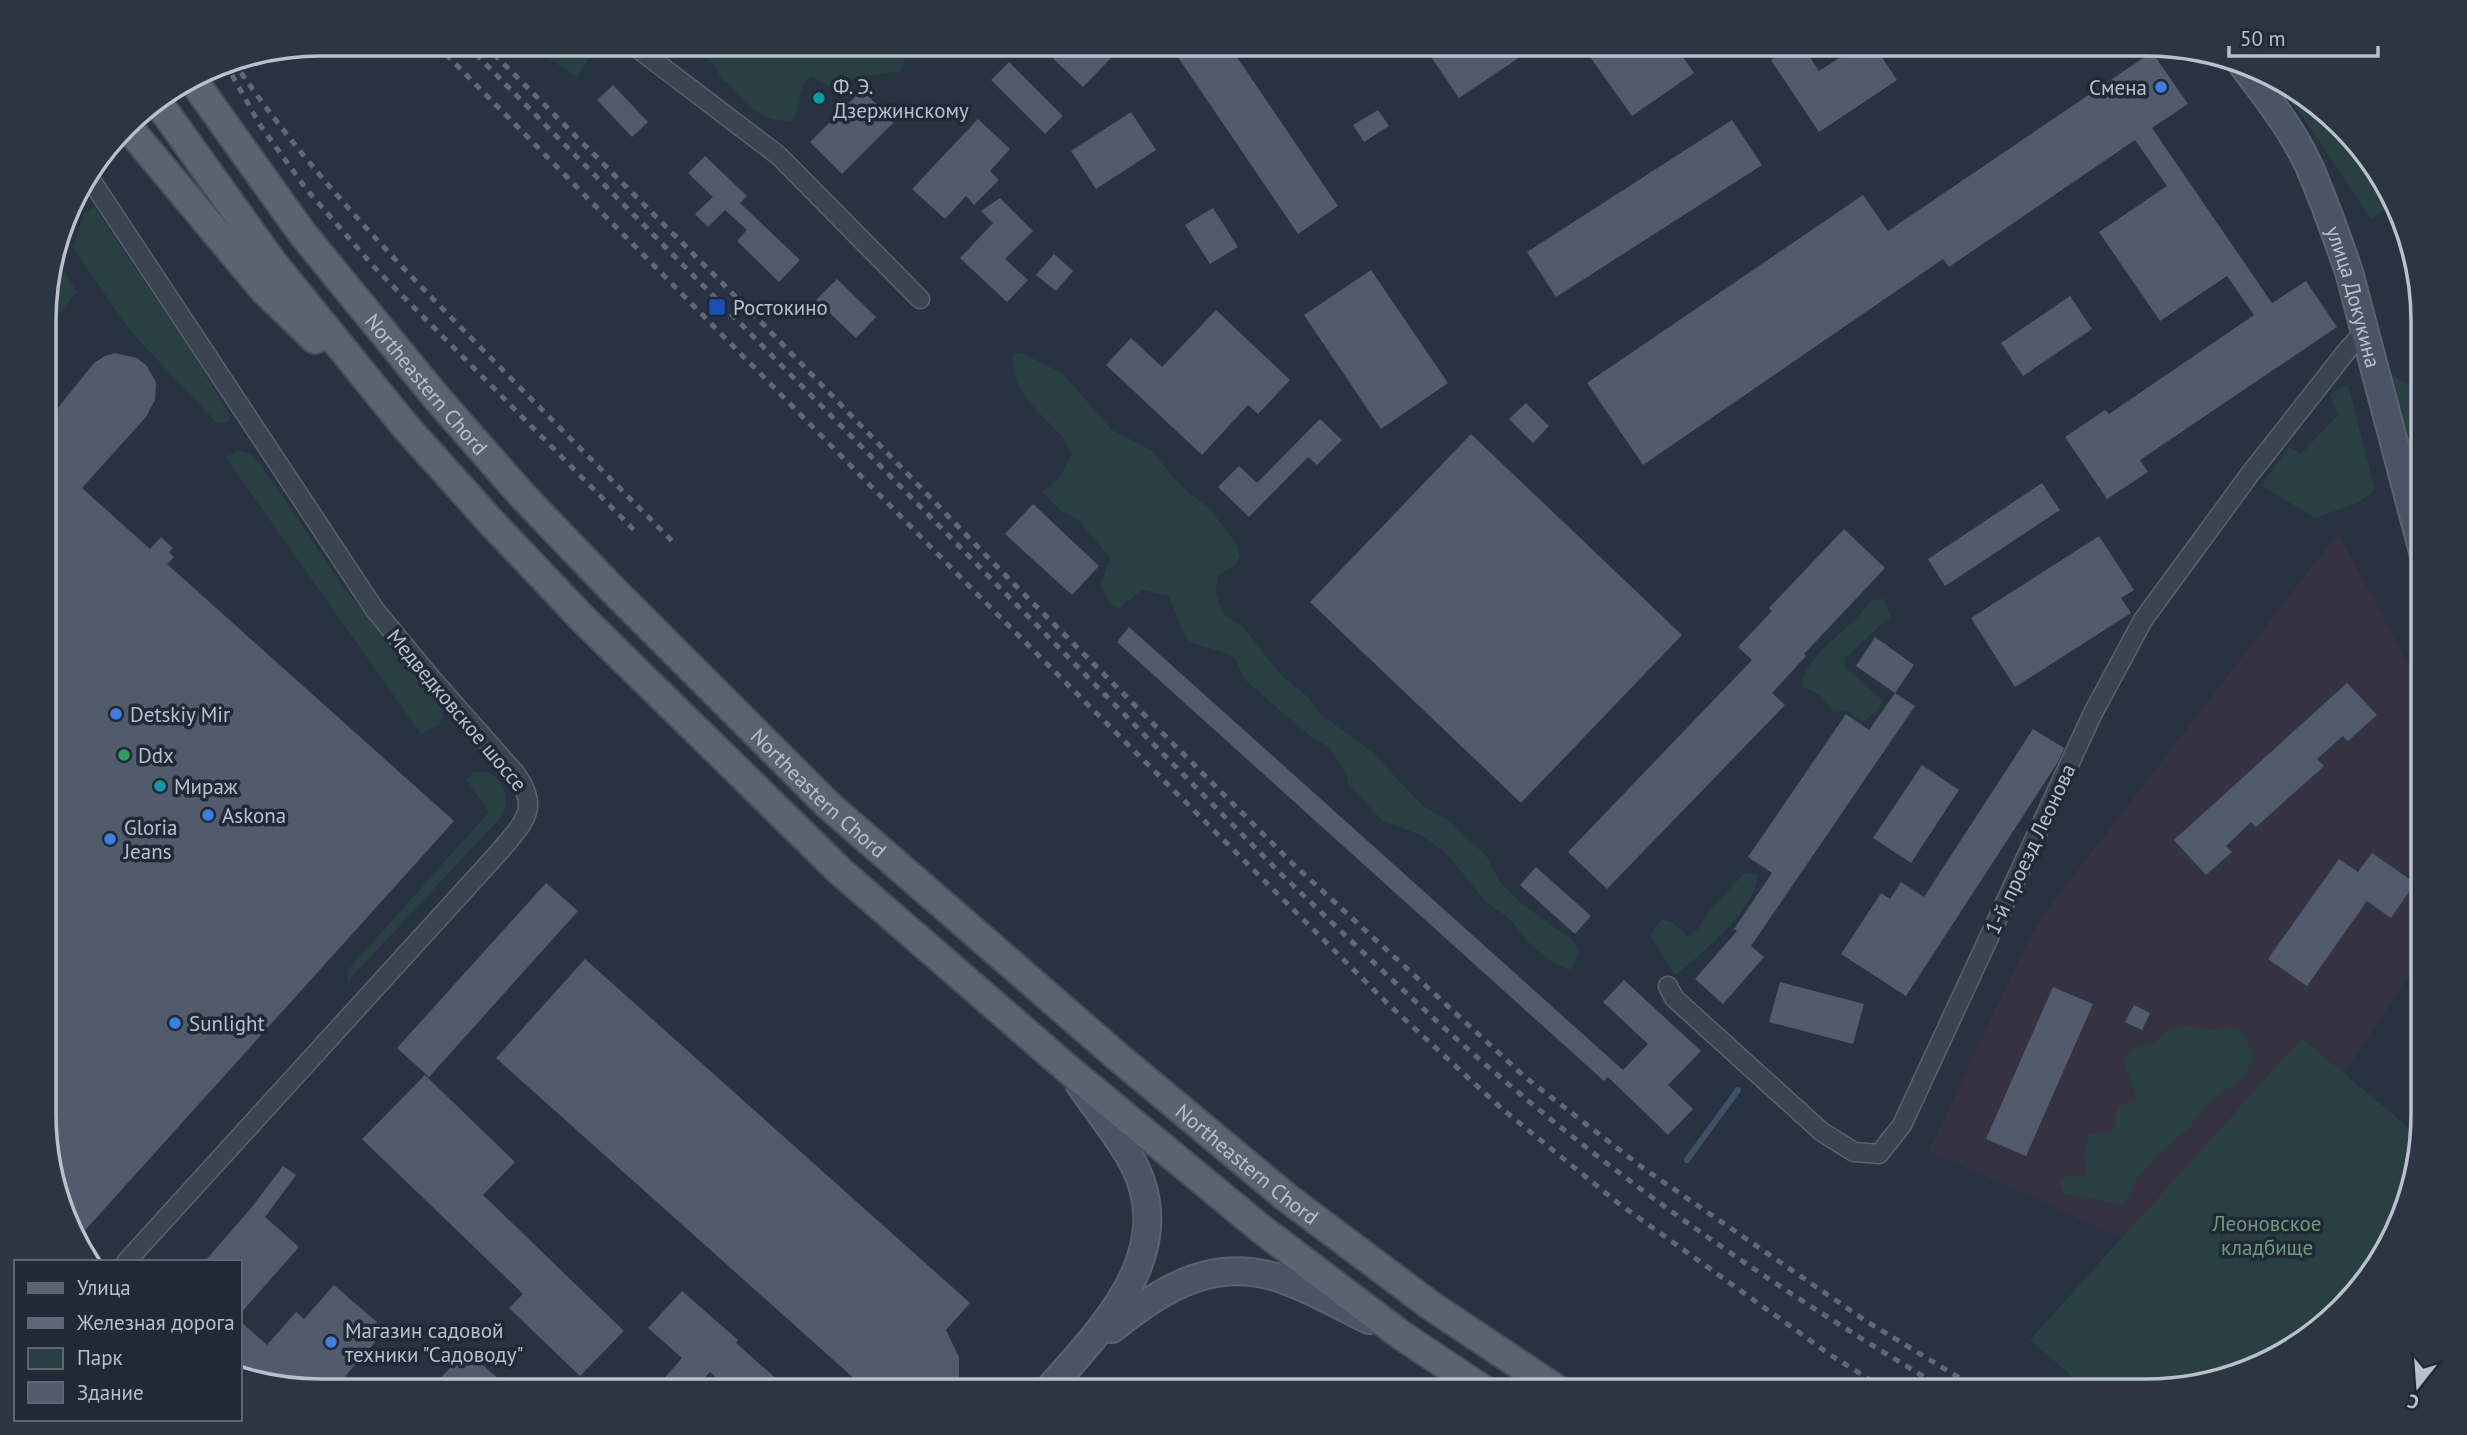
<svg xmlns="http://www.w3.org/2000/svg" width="2467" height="1435" font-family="'PT Sans',sans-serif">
<rect width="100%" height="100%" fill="#273341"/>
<!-- medical -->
<path fill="#353342" d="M2338 533 2423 692V955L2344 1073 2302 1038 2122 1238 1929 1151 2028 941 2048 909Z"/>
<!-- green -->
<path fill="#294042" d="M526 44H587L591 55 577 77Z
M682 44H898L905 62 901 71 858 77 828 86 811 76C793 94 803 103 792 121 768 121 753 113 738 94 732 87 731 84 722 80L714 64Z
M2271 75 2285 81 2377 167 2389 193 2391 205 2371 219 2305 120Z
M94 207 196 359 230 416 229 422 220 424 216 422 131 332 73 248 84 214Z
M60 264 77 292 46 329V301Z
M1014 354H1024L1062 373 1112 430 1151 450 1179 484 1211 510 1237 545 1240 556 1235 565 1217 575 1216 595 1224 615 1242 626 1281 675 1308 697 1320 714 1371 751 1422 805 1450 822 1487 857 1499 881 1522 904 1575 942 1579 952 1571 970 1552 962 1529 943 1510 919 1486 902 1446 853 1421 835 1383 821 1348 784 1346 773 1329 747 1311 737 1244 679 1236 660 1229 654 1190 642 1184 634 1169 596 1142 590 1118 609 1110 603 1101 585 1110 557 1078 520 1060 510 1042 492 1058 480 1072 454C1068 447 1065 440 1060 434 1040 412 1006 387 1014 354Z
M2389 372 2411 387 2423 420V476L2417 451H2406L2389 389Z
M2348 384 2375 490 2357 503 2315 518 2261 485 2289 447 2301 454 2338 415 2330 394Z
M237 450 250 454 261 465 342 585 442 709 443 718 439 724 421 734 226 458Z
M1884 599 1891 617C1874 629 1862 645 1845 657L1844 666 1882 700 1879 710 1862 722 1847 711 1834 712 1820 695 1802 686C1803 660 1840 635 1858 617 1863 612 1866 604 1873 600 1874 600 1882 599 1884 599Z
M484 771C503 776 511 799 502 816L348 981 347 971 489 812 466 780 474 772Z
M1757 873C1759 908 1701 953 1676 975L1672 971 1651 937 1654 928 1662 920 1671 922 1688 936 1698 929 1709 911 1744 874Z
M2189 1026 2210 1030 2231 1027 2240 1031 2253 1051 2252 1062 2241 1080 2207 1102 2190 1127 2158 1154 2137 1179 2128 1198 2121 1205 2064 1193 2059 1183 2065 1176 2075 1177 2086 1175 2087 1165 2083 1155 2089 1135 2099 1132 2109 1133 2116 1125 2115 1115 2119 1106 2137 1098 2123 1060C2131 1047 2140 1046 2156 1043 2163 1028 2173 1028 2189 1026Z
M2302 1038 2421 1138 2386 1253 2342 1310 2285 1354 2164 1391H2089L2030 1340Z"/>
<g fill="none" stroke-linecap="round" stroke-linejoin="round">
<!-- stream -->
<path stroke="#3d5169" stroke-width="6" d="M1687 1160 1738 1090"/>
</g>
<!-- building -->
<path fill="#505c6c" d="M1038 44H1097L1111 58 1083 87Z
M1169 44H1228L1338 206 1298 234Z
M1422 44H1511L1520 57 1459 98Z
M1581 44H1674L1694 73 1632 116Z
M1795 44H1801L1819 71 1861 44H1873L1897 80 1819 132 1771 60Z
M2152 52 2188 104 2152 128 2272 303 2306 281 2337 327 2140 460 2148 472 2107 499 2065 437 2105 410 2109 414 2254 315 2227 276 2160 321 2099 232 2167 186 2135 140 1949 267 1943 259 1643 465 1587 383 1863 195 1888 231Z
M1009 62 1063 116 1045 134 991 80Z
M613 85 648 122 632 137 597 100Z
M862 90 894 122 842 174 810 142Z
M1378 110 1389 126 1364 142 1353 125Z
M1131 112 1156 150 1096 189 1071 151Z
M978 119 1010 149 990 171 999 180 974 205 966 196 945 219 912 189Z
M1732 120 1762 165 1556 297 1527 252Z
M705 156 747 196 740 203 800 260 779 282 737 241 747 230 725 210 708 227 695 214 713 197 688 173Z
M1000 198 1033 231 1005 259 1028 280 1007 302 960 258 993 223 981 211Z
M1213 208 1238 247 1210 264 1185 225Z
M1054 254 1073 271 1056 291 1036 275Z
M1371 270 1448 383 1381 429 1304 315Z
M837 279 876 317 856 338 816 300Z
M2070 296 2092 329 2023 376 2001 343Z
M1216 310 1290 380 1258 414 1248 405 1202 455 1106 365 1131 338 1162 367Z
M115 353 137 358 146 365 156 382 155 400 146 417 82 488 150 549 161 537 173 548 169 552 174 557 167 564 454 821 79 1237 46 1150V434L50 433 57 409 94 363 105 356Z
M1526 403 1549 426 1533 443 1509 419Z
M1320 419 1342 440 1317 465 1308 457 1249 517 1218 487 1239 466 1257 483Z
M1471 434 1682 635 1521 803 1310 602Z
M2042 483 2060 510 1945 586 1928 559Z
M1033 504 1099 566 1072 595 1005 534Z
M1844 529 1885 568 1804 654 1806 656 1772 693 1785 705 1607 889 1568 852 1752 660 1738 647 1772 611 1769 608Z
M2099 536 2134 590 2121 598 2131 613 2015 687 1971 618Z
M1129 627 1623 1070 1648 1044 1603 1002 1624 980 1701 1051 1668 1085 1693 1109 1668 1135 1608 1077 1604 1081 1117 642Z
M1875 637 1914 665 1895 693 1856 666Z
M2347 683 2377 715 2348 741 2343 736 2317 759 2324 766 2256 827 2251 822 2226 846 2232 852 2206 875 2174 840Z
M1895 693 1915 706 1751 946 1764 957 1723 1004 1695 979 1737 931 1734 929 1772 873 1748 857 1846 714 1869 730Z
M2033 729 2064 748 2058 762 1906 996 1841 954 1881 893 1890 899 1901 882 1924 897Z
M1922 765 1959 790 1911 863 1873 838Z
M2372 853 2415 883 2391 918 2367 901 2307 986 2268 959 2339 859 2358 872Z
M1536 867 1591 916 1575 934 1520 885Z
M546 883 578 911 429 1077 397 1048Z
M585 959 970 1303 946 1330 959 1357V1376L953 1391H868L496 1058Z
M1780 982 1864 1004 1853 1044 1769 1022Z
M2053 987 2093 1004 2026 1156 1986 1139Z
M2134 1005 2150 1013 2142 1030 2125 1022Z
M425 1075 515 1162 483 1195 624 1331 580 1376 509 1308 523 1294 362 1139Z
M283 1166 296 1175 265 1217 299 1247 240 1314V1262H204L252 1207Z
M334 1285 386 1330 332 1391 254 1382 240 1370V1321L267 1345 296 1312 304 1319Z
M682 1291 738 1340 736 1343 790 1391H731L710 1372 693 1391H653L682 1358 648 1328Z
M466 1350 512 1391H429Z"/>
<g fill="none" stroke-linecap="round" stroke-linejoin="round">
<!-- street casing -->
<g stroke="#59636e" stroke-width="21">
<path id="street" d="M632 44 779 156 920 299
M89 177 375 610 432 679 515 773C541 808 524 822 501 850L126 1262
M1668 986 1674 998 1822 1132 1854 1152 1879 1154 1902 1125 2093 713 2143 620 2250 474 2349 348 2364 333"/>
</g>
<!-- secondary casing -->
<g stroke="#59636e" stroke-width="30">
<g id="secondary">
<path id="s1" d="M2241 63C2265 95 2292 129 2309 166 2324 201 2337 237 2349 272L2423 552"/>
<path d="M1112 1329C1166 1286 1217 1254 1287 1281 1315 1291 1342 1307 1369 1320"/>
<path d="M1047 1391C1102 1328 1181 1252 1132 1161 1118 1135 1097 1110 1080 1085"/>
</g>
</g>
<!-- primary casing -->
<g stroke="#454e5a" stroke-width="32">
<g id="primary">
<path id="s2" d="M192 79 302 233 436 397 520 493 614 591 827 804 1118 1057 1286 1197 1430 1305 1559 1391"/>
<path d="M157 101 272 262 405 426 491 522 584 620 841 872 1069 1070 1260 1228 1401 1335 1485 1391"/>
<path d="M127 126 265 291 315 339"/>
</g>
</g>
<!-- street -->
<use href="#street" stroke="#3b4551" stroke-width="18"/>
<!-- secondary -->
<use href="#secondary" stroke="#495464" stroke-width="26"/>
<!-- primary -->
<use href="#primary" stroke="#596471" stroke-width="28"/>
<!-- rail -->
<path stroke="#5d6978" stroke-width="5" stroke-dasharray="7 7" stroke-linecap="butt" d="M436 44 978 595 1387 1003 1501 1108 1618 1203 1832 1356 1888 1391
M466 44 1283 876C1358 947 1433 1021 1513 1088 1648 1202 1796 1301 1948 1391
M484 44 761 322 1005 575 1292 863 1525 1077 1643 1168 1777 1260 1866 1321 1981 1391
M233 61C307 170 395 261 487 354 549 417 612 480 674 543
M232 75 260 125 307 190 375 268 634 530
M46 288 80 188"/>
</g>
<!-- markers -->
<g fill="#3f7fe0" stroke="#202a36" stroke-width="2.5">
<circle cx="2161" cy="87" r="7"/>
<circle cx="116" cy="714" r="7"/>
<circle cx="208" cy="815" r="7"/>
<circle cx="110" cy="839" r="7"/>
<circle cx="175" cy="1023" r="7"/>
<circle cx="331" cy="1342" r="7"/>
</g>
<g fill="#0f9aa8" stroke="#202a36" stroke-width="2.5">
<circle cx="819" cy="98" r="7"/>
<circle cx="160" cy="786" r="7"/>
</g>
<rect fill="#1a4fb4" stroke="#202a36" stroke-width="2.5" x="708" y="298" width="18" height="18" rx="3.5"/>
<circle fill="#2e9e5b" stroke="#202a36" stroke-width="2.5" cx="124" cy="755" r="7"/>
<g text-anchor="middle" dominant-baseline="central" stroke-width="7" stroke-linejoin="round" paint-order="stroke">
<!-- poi labels -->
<g font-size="21" fill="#b8c0cb" stroke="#202a36" text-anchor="start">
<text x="833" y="86">Ф. Э.<tspan x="833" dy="24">Дзержинскому</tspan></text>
<text x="2147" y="87" text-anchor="end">Смена</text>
<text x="733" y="307">Ростокино</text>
<text x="130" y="714">Detskiy Mir</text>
<text x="138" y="755">Ddx</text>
<text x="174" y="786">Мираж</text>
<text x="222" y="815">Askona</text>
<text x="124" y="827">Gloria<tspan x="124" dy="24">Jeans</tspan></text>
<text x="189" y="1023">Sunlight</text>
<text x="345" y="1330">Магазин садовой<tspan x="345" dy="24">техники "Садоводу"</tspan></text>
</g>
<!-- street labels -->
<g font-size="21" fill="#b8c0cb" stroke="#202a36">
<text stroke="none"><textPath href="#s1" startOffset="262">улица Докукина</textPath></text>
<text stroke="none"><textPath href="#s2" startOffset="385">Northeastern Chord</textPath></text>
<text transform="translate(457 710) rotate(50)">Медведковское шоссе</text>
<text stroke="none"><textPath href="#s2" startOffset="952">Northeastern Chord</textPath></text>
<text transform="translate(2030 849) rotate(-65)">1-й проезд Леонова</text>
<text stroke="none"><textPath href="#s2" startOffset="1519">Northeastern Chord</textPath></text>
</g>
<!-- park labels -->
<g font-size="21" fill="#709b79" stroke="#202a36">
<text x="2267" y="1223">Леоновское<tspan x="2267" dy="24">кладбище</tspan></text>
</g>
</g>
<!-- crop -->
<path d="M0 0H2467V1435H0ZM321 56H2146A265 265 0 0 1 2411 321V1114A265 265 0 0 1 2146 1379H321A265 265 0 0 1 56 1114V321A265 265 0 0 1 321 56Z" fill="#2c3642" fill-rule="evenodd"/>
<path fill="none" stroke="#b8c0cb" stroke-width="3.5" d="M321 56H2146A265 265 0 0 1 2411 321V1114A265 265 0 0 1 2146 1379H321A265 265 0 0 1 56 1114V321A265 265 0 0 1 321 56Z"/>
<!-- legend -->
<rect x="14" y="1260" width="228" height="161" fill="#202a36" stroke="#5d6672" stroke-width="2"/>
<rect x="28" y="1283" width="35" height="10" fill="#596471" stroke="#5d6672" stroke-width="2"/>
<text x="77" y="1295" font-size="21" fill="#b8c0cb">Улица</text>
<rect x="28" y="1318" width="35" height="10" fill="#5d6978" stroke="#5d6672" stroke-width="2"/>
<text x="77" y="1330" font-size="21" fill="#b8c0cb">Железная дорога</text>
<rect x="28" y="1348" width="35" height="21" fill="#294042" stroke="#5d6672" stroke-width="2"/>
<text x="77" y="1365" font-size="21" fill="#b8c0cb">Парк</text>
<rect x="28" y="1382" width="35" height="21" fill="#505c6c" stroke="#5d6672" stroke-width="2"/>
<text x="77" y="1400" font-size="21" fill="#b8c0cb">Здание</text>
<!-- north arrow -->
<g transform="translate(2418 1386) rotate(197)" stroke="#202a36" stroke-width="5" paint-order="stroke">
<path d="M0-5L12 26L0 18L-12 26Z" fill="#b8c0cb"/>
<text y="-10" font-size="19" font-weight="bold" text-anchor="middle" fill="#b8c0cb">С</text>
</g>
<!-- scale -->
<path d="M2229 46v10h149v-10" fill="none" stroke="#b8c0cb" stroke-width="3.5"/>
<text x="2240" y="46" font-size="21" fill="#b8c0cb" stroke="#202a36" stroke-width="5" paint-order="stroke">50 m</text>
</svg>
